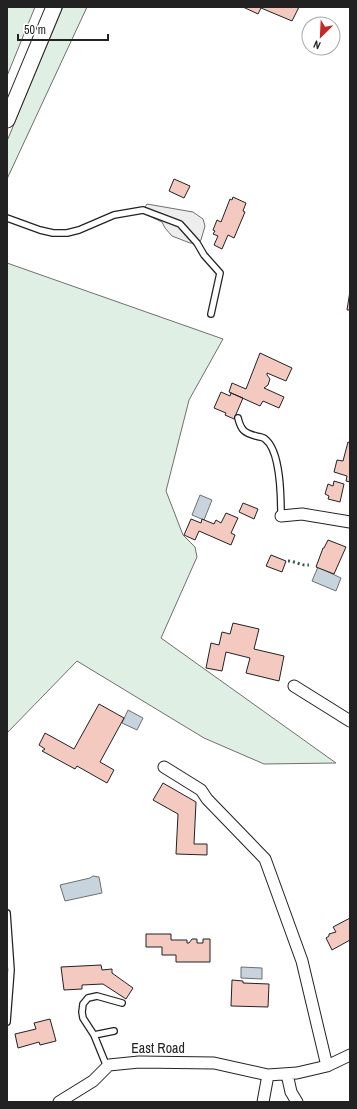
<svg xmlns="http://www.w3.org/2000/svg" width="357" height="1109" font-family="'Archivo Narrow',sans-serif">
<rect width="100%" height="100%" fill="#fff"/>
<!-- green -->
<path fill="#e0efe3" stroke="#6f6f6f" d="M7 7H35L7 76Z
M63 7H87L7 179V141Z
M7 263 223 339 189 400 166 491 183 535 195 547 197 557 161 638 336 763 264 764 204 738 77 661 7 733Z"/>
<!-- parking -->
<path fill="#ededed" stroke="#6f6f6f" d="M147 204 193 212 203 219 205 226 201 240 197 243H190L172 236 165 228 162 222 145 214 143 210Z"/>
<!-- water -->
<path fill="#c7d3dd" stroke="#6f6f6f" d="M200 495 212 500 204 520 192 515Z
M318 567 341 578 336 591 312 581Z
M128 710 143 718 137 730 122 723Z
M93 876 99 877 102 893 65 901 60 885 90 878Z
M241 967 262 968V979L241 978Z"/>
<!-- building -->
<path fill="#f3c9c0" stroke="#222" d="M243 7H299L292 21 261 8 258 14Z
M174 179 190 186 184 198 169 191Z
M233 197 246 203 243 211 245 212 234 238 228 235 222 249 214 245 218 236 213 234 215 231 213 230 217 220 221 222 230 199 232 200Z
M350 291V310H347Z
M260 353 292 368 286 381 267 373V375L270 379 268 385 264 388 284 397 279 408 263 401 260 406 229 392 232 383 246 389Z
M221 392 230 396 231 393 243 398 234 419 225 415 226 413 214 408Z
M348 442 350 443V482L346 481 347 476 334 472 337 460 343 461Z
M334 481 344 484 340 502 328 499 329 496 325 494 328 484 333 486Z
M243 503 258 509 254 519 239 512Z
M226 513 238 518 231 533 235 535 231 545 199 531 195 540 184 535 191 519 201 523 202 519 214 524 216 520 221 523Z
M328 540 346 547 334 574 316 567 323 548H324Z
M271 555 286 561 282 572 266 566Z
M233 623 259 629 254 649 284 656 279 681 246 673 250 658 226 652 222 671 206 668 211 643 219 645 222 632 230 634Z
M99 704 124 718 100 762 114 770 107 783 77 766 75 769 42 751 45 749 39 745 45 733 74 749Z
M163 783 196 802 194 844H207V855L176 854 178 814 153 800Z
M350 918V940L332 950 326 938 329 936V934L336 932 333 927Z
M146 934H171V940H187V943H189L192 939H197V943H203V939H210V962H176V955H162V947H146Z
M101 965 102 970 112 969V973L133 988 126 999 103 984 82 985V989L64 990 61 967Z
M232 980 243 981V983L269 984 268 1007 231 1006Z
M50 1019 56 1041 40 1045 39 1042 18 1048 15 1034 36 1029 34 1023Z"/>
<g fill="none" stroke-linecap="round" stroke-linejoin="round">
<!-- lane casing -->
<g stroke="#222" stroke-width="8">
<path id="lane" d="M7 218 40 230 53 233H67L79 230 114 215 143 210 180 224 197 243 204 255 220 273 211 314
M238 418C241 430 244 433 256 436 259 437 263 437 265 439 281 451 281 498 281 516
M7 913 11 970 7 1022
M94 1035 114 1031
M107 1067 94 1035 83 1018 82 1012 83 1004 88 998 97 996 122 1003"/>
</g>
<!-- street casing -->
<g stroke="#222" stroke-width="13">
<path id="street" d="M281 516 302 514 350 522
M294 686 350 721
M164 767 201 790 207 799 265 859 302 961 327 1066
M287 1074 291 1092 297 1102
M59 1102 93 1081 109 1065 139 1062 214 1063 268 1075
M263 1102 268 1075 297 1073 327 1066 350 1055"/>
</g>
<!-- secondary casing -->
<g stroke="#222" stroke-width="17">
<path id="secondary" d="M7 120 54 7"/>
</g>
<!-- lane -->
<use href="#lane" stroke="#fff" stroke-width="5.5"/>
<!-- street -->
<use href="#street" stroke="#fff" stroke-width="11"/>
<!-- secondary -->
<use href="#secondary" stroke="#fff" stroke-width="15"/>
<!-- hedge -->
<path stroke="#2f5e38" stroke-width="3" stroke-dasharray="2 3" stroke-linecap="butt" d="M288 561C295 561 301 566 309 565"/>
</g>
<g text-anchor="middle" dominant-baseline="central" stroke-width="3" stroke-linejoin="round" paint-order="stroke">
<!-- street labels -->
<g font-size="14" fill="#222" stroke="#fff">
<text x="158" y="1048">East Road</text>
</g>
</g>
<!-- border -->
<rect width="357" height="1109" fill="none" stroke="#222222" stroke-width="16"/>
<!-- north arrow -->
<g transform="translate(321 36) rotate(204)"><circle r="19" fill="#ffffff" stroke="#a7a7a7"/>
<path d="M0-3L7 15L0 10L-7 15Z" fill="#c62828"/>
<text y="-6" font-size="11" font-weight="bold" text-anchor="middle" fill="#222222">N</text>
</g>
<!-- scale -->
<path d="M18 34v6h90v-6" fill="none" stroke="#222222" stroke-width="2"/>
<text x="24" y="34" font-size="12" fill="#222222" stroke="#ffffff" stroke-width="3" paint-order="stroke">50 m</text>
</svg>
